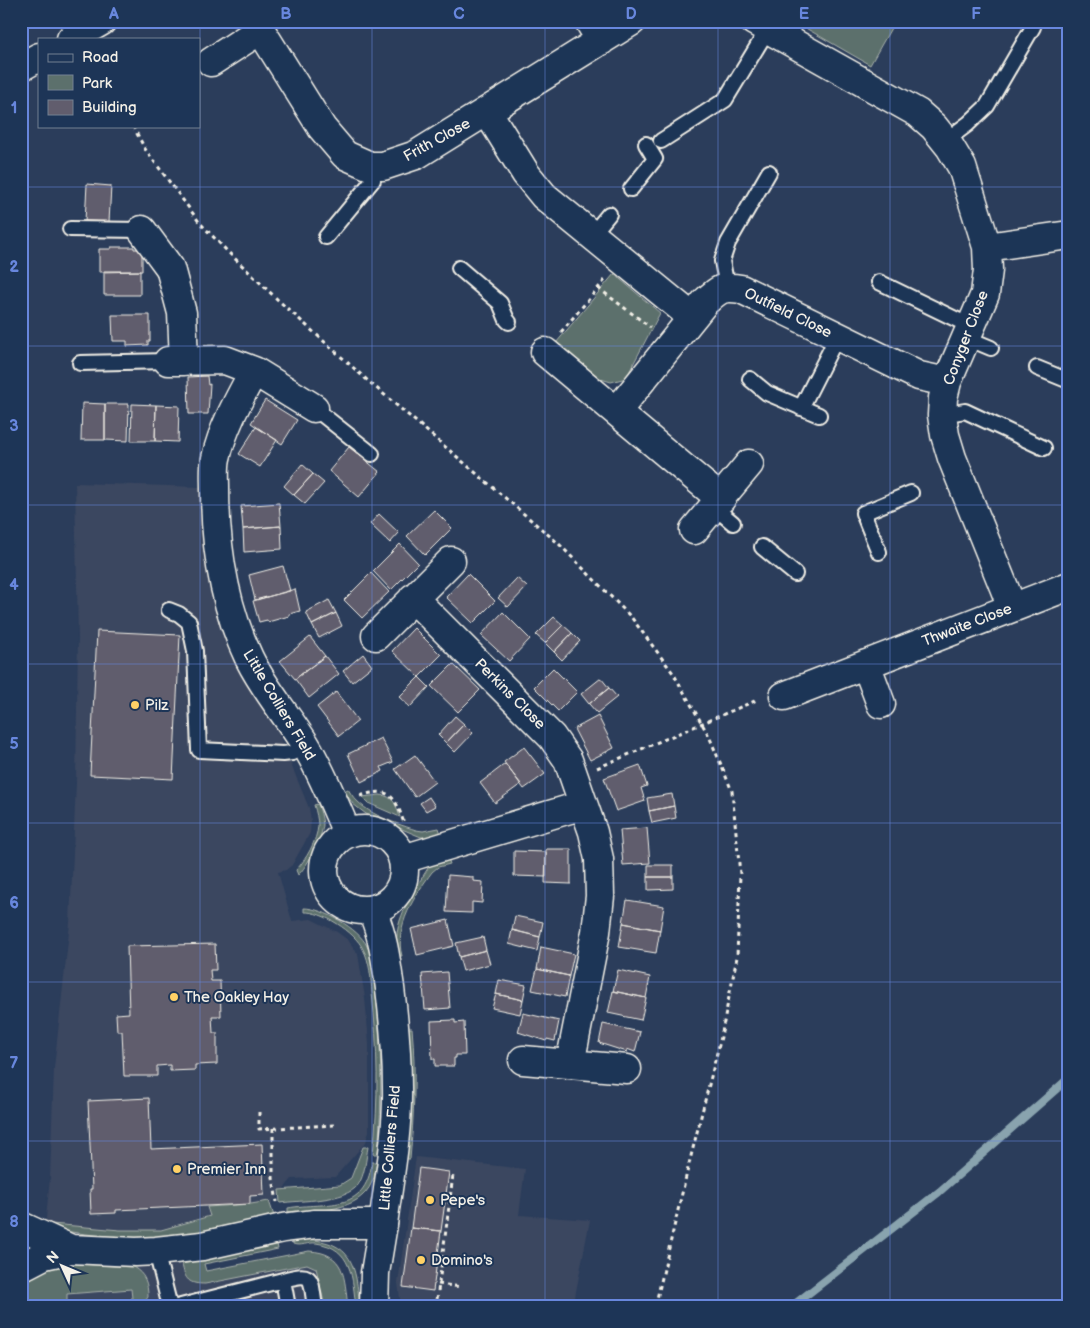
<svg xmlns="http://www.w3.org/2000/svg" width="1090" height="1328" font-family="'Balsamiq Sans',sans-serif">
<rect width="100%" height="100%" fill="#2b3d5b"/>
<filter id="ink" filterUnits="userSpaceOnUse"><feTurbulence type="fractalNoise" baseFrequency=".02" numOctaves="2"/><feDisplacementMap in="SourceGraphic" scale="10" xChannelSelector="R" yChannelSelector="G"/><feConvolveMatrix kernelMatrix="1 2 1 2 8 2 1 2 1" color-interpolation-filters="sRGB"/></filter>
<g filter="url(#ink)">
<!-- built -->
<path fill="#3b4760" d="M75 483 200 487 202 528 206 567 225 639 250 690 276 728 309 808 311 820 310 833 292 865 286 870 278 872 292 921 311 919 337 932 348 940 358 954 365 998 369 1043V1131L366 1142 335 1177 292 1179 269 1206 169 1236 142 1238 92 1235 45 1228 50 1178 54 1068 70 923 76 782 78 636Z
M416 1157 525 1169 519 1215 590 1220 573 1307H401L398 1283Z
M309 1251 322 1252 336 1259 342 1267 348 1307H38L60 1263 143 1267 182 1264 203 1260 206 1271Z"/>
<!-- green -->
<path fill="#5c706c" stroke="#a8b0aa" d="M805 21H895L870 65 802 26Z
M614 274 660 313 626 378 611 382 601 379 556 343Z
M348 789C361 813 392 822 416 830L423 831 439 828 442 837H421L366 814 353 804 344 791Z
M380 795C394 796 396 805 400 817L368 803 362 797Z
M318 804C320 810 322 817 323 824 323 836 307 867 298 875L296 870C306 860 317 840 318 826 318 819 316 812 314 805Z
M447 855 450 864 438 867 432 872C415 895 394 927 402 956H399C389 925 413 893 428 868L434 862Z
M304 908C323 908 359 929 367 946 374 960 374 979 376 995 382 1048 382 1101 378 1154H373C379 1100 378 1047 372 993 371 979 370 962 363 949 355 932 322 911 304 912Z
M408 1028H412C416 1072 414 1115 410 1159H406L411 1085Z
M363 1147H368C366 1158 365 1175 358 1185 345 1202 301 1200 280 1203L279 1190 340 1185 351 1178Z
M372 1162H377C376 1169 375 1176 372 1182 359 1213 317 1210 288 1212V1208C326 1201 365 1215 372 1162Z
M269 1201 274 1216C231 1224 185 1238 141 1238 109 1238 77 1233 45 1228L40 1223 120 1230H161L210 1216 207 1207 251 1204Z
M305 1239C354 1242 355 1265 360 1307H356C352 1278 353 1248 316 1243 308 1242 301 1247 293 1244V1241Z
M277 1244 278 1249 204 1264 206 1271 309 1251C346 1253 344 1277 348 1307H325L316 1268 307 1264 205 1284C189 1284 185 1280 182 1264Z
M60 1263 133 1267C145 1274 148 1283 148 1297 144 1303 140 1307 133 1307L131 1289 67 1294V1307H21V1282L33 1273Z"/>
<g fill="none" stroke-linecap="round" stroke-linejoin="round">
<!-- stream -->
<path stroke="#89a3ae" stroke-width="8" d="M791 1307 939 1192 1069 1078"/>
</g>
<!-- building -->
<path fill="#615d6d" stroke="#f4f1e8" d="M87 184 111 186 109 222 85 221Z
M111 247H134V249H142V271L99 272V249H111Z
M104 271H140V295H104Z
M112 315H150V341H148V345L127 346V341H113Z
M207 376 208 385 210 384 208 414H189L188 377Z
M265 400 297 420 282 444 251 423Z
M82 403 105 404V440H81Z
M105 404H129L128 441 105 440Z
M132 404 156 405 155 441H131Z
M156 405 179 406 178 442 155 441Z
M256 427 277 440 260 467 239 454Z
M349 447 380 472 359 497 329 471Z
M302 464 313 474 294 495 284 486Z
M313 474 324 483 305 504 294 495Z
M279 503 281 526 243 529 241 506Z
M434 510 452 528 425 555 407 536Z
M379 514 399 533 390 543 370 524Z
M281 526 282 549 244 552 243 529Z
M400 544 418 563 391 590 373 571Z
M283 566 290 591 255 600 249 575Z
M371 573 389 592 362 618 344 600Z
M468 574 495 601 473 623 446 597Z
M517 578 527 587 508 607 498 598Z
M295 589 300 611 289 614V616L268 622 267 620 259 622 253 601Z
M329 600 336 613 312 625 306 612Z
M503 612 530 639 509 661 481 635Z
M336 613 342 626 319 638 312 625Z
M554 617 563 625 545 643 536 635Z
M563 625 572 633 554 652 545 643Z
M414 628 441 655 419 677 392 651Z
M97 631 180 635 173 779 90 775Z
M572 633 580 641 562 660 554 652Z
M310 637 325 656 295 679 280 661Z
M363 654 372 666 352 682 343 671Z
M325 656 339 674 309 698 295 679Z
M453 664 480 690 458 712 431 686Z
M553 668 577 692 558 711 534 687Z
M419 677 429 687 410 707 399 697Z
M601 678 609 688 589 704 581 694Z
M609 688 617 697 597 713 589 704Z
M336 692 358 721 339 736 317 707Z
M455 716 464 724 446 743 438 735Z
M598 716 614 748 590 760 574 729Z
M464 724 473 733 455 752 446 743Z
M381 738 393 762 381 767 383 771 361 782 348 754Z
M524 747 545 774 524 789 504 762Z
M415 755 435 782 415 797 395 769Z
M505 764 521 784 495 803 480 783Z
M640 765 647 786 641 788 645 801 616 811 604 778Z
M672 794 674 806 649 811 647 798Z
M429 797 435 806 426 811 420 803Z
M674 806 676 818 652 823 649 811Z
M647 828 650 863 623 865 620 830Z
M546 849H571V884L545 883Z
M514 851 546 852V877L514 876Z
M648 865H673V877H648Z
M448 875 473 877V881L483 882 482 903 472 902V913L446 912Z
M648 877H673V889L648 890Z
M627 900 664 906 660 930 623 923Z
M515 916 543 922 540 937 512 930Z
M448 920 454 946 417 955 411 929Z
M623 923 660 930 656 953 619 947Z
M512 930 540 937 537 951 509 944Z
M483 937 486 950 459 957 456 943Z
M215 944 216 970H210L211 981H220L221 1016H212L213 1033H217V1064L195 1065V1070L170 1071V1065L157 1066V1076H124L122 1031H117L116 1014 129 1013 127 946Z
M541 947 574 954 569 976 537 969Z
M486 950 490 964 463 971 459 957Z
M537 969 569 976 565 997 532 990Z
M618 970 650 977 646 998 613 991Z
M447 972 450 1008 425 1010 422 974Z
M499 980 526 985 523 1000 496 994Z
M613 991 646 998 641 1020 608 1013Z
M496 994 523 1000 520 1014 492 1008Z
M523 1013 559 1021 555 1041 547 1039 546 1041 518 1032Z
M455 1020V1023L464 1022 465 1055H456V1058H454V1066H435V1059H432L431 1021Z
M603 1024 640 1032 635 1052 627 1049V1052L599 1043Z
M149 1098 151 1149 262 1144 264 1195 250 1196V1204L116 1210V1213L91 1214 90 1189H92L88 1101Z
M419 1168 449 1172 441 1231 411 1228Z
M411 1228 441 1231 433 1291 403 1287Z"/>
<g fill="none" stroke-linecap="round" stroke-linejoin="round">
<!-- service casing -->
<g stroke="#f4f1e8" stroke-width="18">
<path id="service" d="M786 38 796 21
M661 141 725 100 768 29
M945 141 968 124 987 106 1033 27
M631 189 655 159 646 144
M70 229 142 230
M591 236 609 214
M326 237 373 180 375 166
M459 268 500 303 507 320 509 322
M879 282 972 327
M727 287 722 261 728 243 769 172
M967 338 991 348
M80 363 168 361
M1037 368 1069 381
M750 379 767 393 819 415
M314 408 372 454
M801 408 837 337
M942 415 965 411 1044 448
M714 507 733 523
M762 547 795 574
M879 552 863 513 911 493
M169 610 179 614 189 622 195 651 199 750 283 754 292 753 305 745
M156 1251 170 1307
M283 1280C315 1271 310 1278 315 1307
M177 1307 283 1280 288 1307"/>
</g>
<!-- minor casing -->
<g stroke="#f4f1e8" stroke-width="31">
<path id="minor" d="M255 21 322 128 345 155 370 166H383L416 155 632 21
M589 21 601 41
M754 21 918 113 934 127 950 147 962 167 987 247 988 270 985 294 947 382 943 398 942 415 945 435 952 458 1012 607
M211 62 260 30
M487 111 526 174 544 196 692 317
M142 230 170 268 182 313 184 361
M987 247 1069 235
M545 352 721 499
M168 361 225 360 254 371 314 408
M254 371C239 399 223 427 216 458 214 467 215 479 215 488 215 546 224 606 249 658 264 689 287 715 305 744 322 772 334 803 347 833
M617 411 705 302C719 289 722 286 741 289L919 376 947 382
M694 530 749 464
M413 598 552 737 568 760 593 832 599 859 600 896 596 932 570 1064
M376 636 451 561
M866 664 881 704
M784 696 1069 586
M403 859 583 805
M523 1060 627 1069
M374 1307 375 1273 383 1224"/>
</g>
<!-- tertiary casing -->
<g stroke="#f4f1e8" stroke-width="31">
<path id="tertiary" d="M71 39 102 21
M21 67 39 57
M324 870a40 40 0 1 1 80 0a40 40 0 1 1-80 0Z
M21 1226 71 1249
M21 1267 44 1255 71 1249 136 1252 156 1251 202 1246 283 1228 315 1224H383C389 1179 398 1133 397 1087 397 1054 394 1021 390 988 386 960 383 936 372 910"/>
</g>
<!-- path -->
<path stroke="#f4f1e8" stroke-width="3" stroke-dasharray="4 4" stroke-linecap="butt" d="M133 126 145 149 200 223 227 251 278 300 367 380 558 543 631 617 673 673 709 736 732 791 740 874 737 957 721 1037 689 1164 655 1307
M598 288 650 327
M561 332 605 280
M597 768 757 700
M360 796C391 786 395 797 404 823
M259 1112V1129L334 1125
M273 1128V1178L277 1202
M438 1284 461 1287
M436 1307 453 1175"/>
<!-- service -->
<use href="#service" stroke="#1d3557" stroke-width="14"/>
<!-- minor -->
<use href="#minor" stroke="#1d3557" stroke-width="28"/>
<!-- tertiary -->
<use href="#tertiary" stroke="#1d3557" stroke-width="28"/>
</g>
</g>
<!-- grid -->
<path fill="none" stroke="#6887de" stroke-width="1" stroke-opacity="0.55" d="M200 21V1307M372 21V1307M545 21V1307M718 21V1307M890 21V1307M21 187H1069M21 346H1069M21 505H1069M21 664H1069M21 823H1069M21 982H1069M21 1141H1069"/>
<!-- markers -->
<g fill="#ffd166" stroke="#1d3557" stroke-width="2">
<circle cx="135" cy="705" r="5"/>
<circle cx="174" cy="997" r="5"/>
<circle cx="177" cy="1169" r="5"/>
<circle cx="430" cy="1200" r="5"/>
<circle cx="421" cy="1260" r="5"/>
</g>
<g text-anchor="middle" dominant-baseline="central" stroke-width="4" stroke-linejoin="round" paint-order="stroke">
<!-- street labels -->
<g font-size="15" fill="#f4f1e8" stroke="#1d3557">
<text transform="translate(437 140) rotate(-29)">Frith Close</text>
<text transform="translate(788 313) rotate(26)">Outfield Close</text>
<text transform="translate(966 338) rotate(-69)">Conyger Close</text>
<text transform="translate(967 625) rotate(-21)">Thwaite Close</text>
<text transform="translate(510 694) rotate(45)">Perkins Close</text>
<text transform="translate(279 705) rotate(59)">Little Colliers Field</text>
<text transform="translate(390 1148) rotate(-85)">Little Colliers Field</text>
</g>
<!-- poi labels -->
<g font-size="15" fill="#f4f1e8" stroke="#1d3557" text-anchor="start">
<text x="145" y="705">Pilz</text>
<text x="184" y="997">The Oakley Hay</text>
<text x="187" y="1169">Premier Inn</text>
<text x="440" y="1200">Pepe's</text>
<text x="431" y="1260">Domino's</text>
</g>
</g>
<!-- margin -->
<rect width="1090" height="1328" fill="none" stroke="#1d3557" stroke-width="55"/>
<!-- legend -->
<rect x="38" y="38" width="162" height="90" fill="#1d3557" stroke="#738091"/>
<rect x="48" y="54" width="25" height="8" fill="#1d3557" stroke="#738091"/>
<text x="82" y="62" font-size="15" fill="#f4f1e8">Road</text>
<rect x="48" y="75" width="25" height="15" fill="#5c706c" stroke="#738091"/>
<text x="82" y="88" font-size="15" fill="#f4f1e8">Park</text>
<rect x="48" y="100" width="25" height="15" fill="#615d6d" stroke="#738091"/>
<text x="82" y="112" font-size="15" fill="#f4f1e8">Building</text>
<!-- north arrow -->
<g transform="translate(62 1266) rotate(314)" stroke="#1d3557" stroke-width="4" paint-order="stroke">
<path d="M0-4L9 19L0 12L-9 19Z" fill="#f4f1e8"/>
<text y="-8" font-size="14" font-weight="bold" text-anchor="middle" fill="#f4f1e8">N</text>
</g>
<rect x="28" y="28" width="1034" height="1272" fill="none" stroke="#6887de" stroke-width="2"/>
<g font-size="16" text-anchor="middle" font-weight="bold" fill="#6887de">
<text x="114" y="19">A</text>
<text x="286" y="19">B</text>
<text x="459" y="19">C</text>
<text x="631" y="19">D</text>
<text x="804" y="19">E</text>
<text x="976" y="19">F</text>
<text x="14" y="113">1</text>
<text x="14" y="272">2</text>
<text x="14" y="431">3</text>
<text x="14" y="590">4</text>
<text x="14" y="749">5</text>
<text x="14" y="908">6</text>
<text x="14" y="1068">7</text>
<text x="14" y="1227">8</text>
</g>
</svg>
